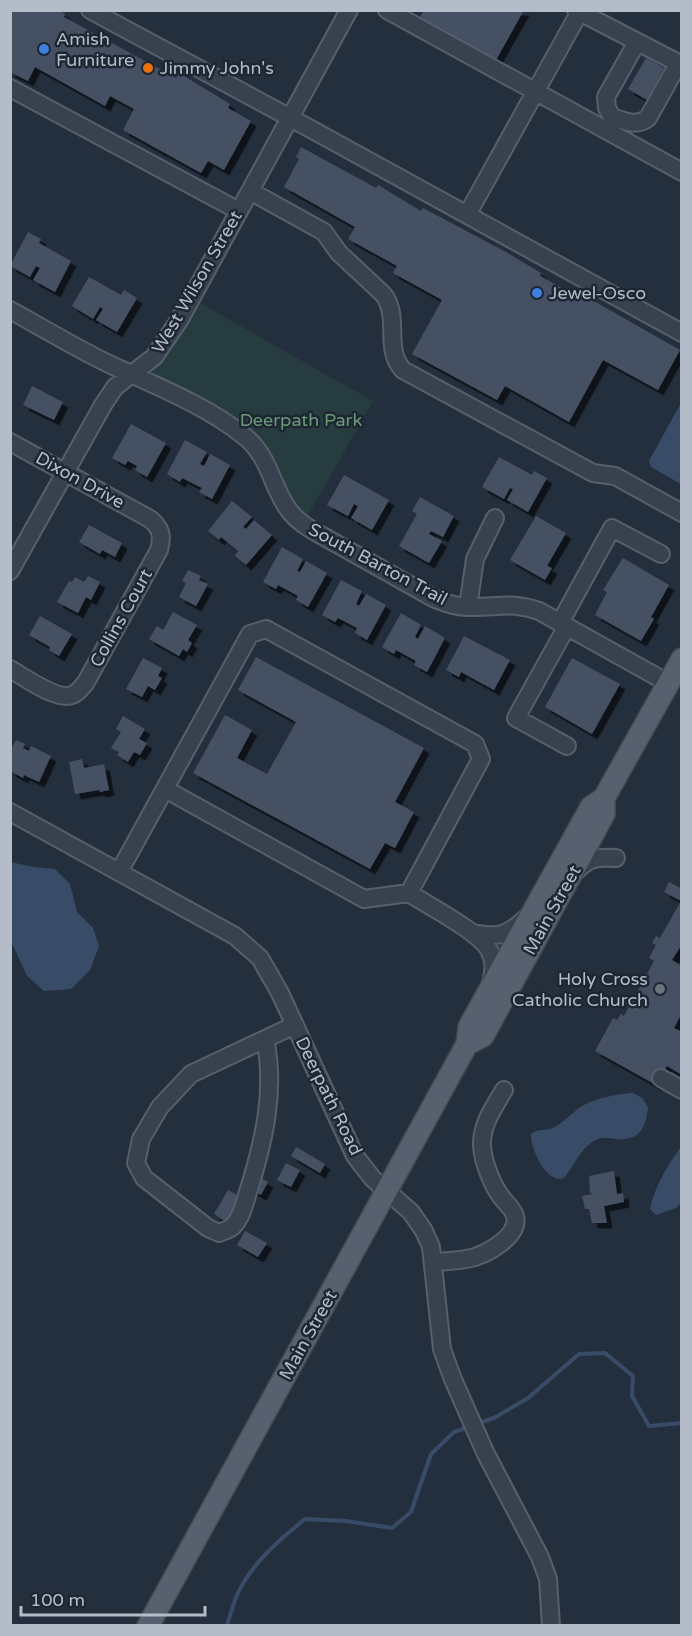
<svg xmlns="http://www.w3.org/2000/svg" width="692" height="1636" font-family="'Varela Round',sans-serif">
<defs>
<filter id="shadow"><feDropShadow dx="5.5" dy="5.5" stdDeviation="0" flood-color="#0009"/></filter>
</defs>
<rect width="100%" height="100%" fill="#242f3e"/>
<!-- green -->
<path fill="#263c3f" d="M191 298 373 401 303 524 255 445 133 374Z"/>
<!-- water -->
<path fill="#394c67" d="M681 403V484L651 467 649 461Z
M10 862 34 867 55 869 70 884 77 912 93 928 99 946 90 970 71 989 44 991 27 976 11 941Z
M633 1093 642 1098 648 1107C646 1127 640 1141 617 1139 608 1138 602 1136 594 1141 580 1149 574 1166 564 1178 547 1185 530 1148 531 1134 538 1128 546 1131 553 1128 563 1123 571 1114 579 1108 594 1098 617 1094 633 1093Z
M681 1147V1203L676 1208 656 1215 650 1209C655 1186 667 1166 681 1147Z"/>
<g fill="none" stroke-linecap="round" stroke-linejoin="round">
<!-- stream -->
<path stroke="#394c67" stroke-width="4" d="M479 1423 494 1418 528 1398 579 1354 605 1353 633 1376 632 1396 649 1426 682 1423
M227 1626C230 1615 233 1604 237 1595 251 1564 279 1540 305 1519L346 1521 392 1528 411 1512 431 1454 454 1432 469 1427"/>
</g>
<!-- building -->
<path fill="#455162" filter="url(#shadow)" d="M10 10H59L65 14 64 17 176 78 179 73 230 104 228 108 251 121 224 170 208 161 201 173 123 130 134 109 110 96 105 106 35 67 28 81 10 72Z
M424 10H524L496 60 420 17Z
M646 58 664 68 647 100 628 89Z
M301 147 376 188 378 185 421 211 423 208 506 252 541 273 540 276 571 293 572 290 585 296 680 350 658 390 603 360 569 422 505 386 497 400 412 354 442 300 393 273 397 266 348 239 355 227 284 187 299 159 296 157Z
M28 232 41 239 39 243 71 261 55 292 33 280 40 268 36 266 30 277 10 266Z
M89 277 121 295 124 290 137 298 117 332 96 320 103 309 100 307 93 319 72 306Z
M32 386 63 402 54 420 23 405Z
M131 424 166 443 147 477 135 470 137 466 128 461 125 465 112 458Z
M185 440 207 452 200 464 204 466 210 454 230 465 212 499 199 492 202 488 182 478 180 482 167 474Z
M499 457 532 475 534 471 547 478 528 512 507 500 513 489 510 488 504 499 482 487Z
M344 475 389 500 372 530 351 518 358 506 354 504 348 516 327 505Z
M420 497 454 516 443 537 431 531 429 534 442 541 429 563 399 546 417 514 412 511Z
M232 501 252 517 243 527 246 529 254 520 272 535 246 565 235 556 238 551 221 537 219 540 208 531Z
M536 516 566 533 547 566 552 568 545 580 510 560Z
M89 525 122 543 115 557 102 550 100 554 79 542Z
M282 547 303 559 297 571 300 572 306 561 327 573 308 607 296 600 298 596 278 585 276 589 263 582Z
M623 558 669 585 651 617 654 619 641 641 595 615 607 592 603 590Z
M188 570 201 576 199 580 208 584 196 606 179 597 186 583 182 581Z
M88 576 100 582 91 600 86 597 78 613 57 602 69 581 72 582 75 577 84 582Z
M341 580 362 591 356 604 359 606 366 594 386 605 367 640 355 633 357 628 338 618 335 622 322 615Z
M173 612 197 625 188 640 192 643 187 652 183 649 179 656 149 639 157 626 163 630Z
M401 613 421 625 415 637 418 639 425 626 445 638 427 672 414 665 416 661 396 650 394 654 382 647Z
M40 616 72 634 59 656 49 650 50 647 29 635Z
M464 636 510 660 494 690 461 672 459 677 446 670Z
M256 657 424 748 395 802 414 812 395 848 385 843 370 869 193 773 225 715 252 730 237 758 267 774 296 722 238 690Z
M143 658 162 668 158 676 162 678 155 690 148 686 142 697 126 689Z
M572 658 620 684 592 734 545 707Z
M123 716 145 729 139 739 147 743 140 755 134 752 128 762 117 755 119 752 111 748 121 732 116 729Z
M16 740 25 744 23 748 29 751 31 746 51 756 39 782 24 775 23 778 10 771V751Z
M82 759 84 768 104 764 109 790 100 792 99 790 75 794 69 762Z
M669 882 682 889V944L672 960 680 965 682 962V1013L674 1028 682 1032V1075L667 1066 656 1085 595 1051 613 1018 617 1020 621 1014 624 1016 654 961 649 958 656 945 652 943 656 936 660 938 681 901 664 892Z
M296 1147 325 1164 320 1173 291 1156Z
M286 1163 300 1170 291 1187 277 1180Z
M614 1171 617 1194 623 1193 624 1202 604 1206 607 1223H592L589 1209H585L582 1196 593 1194 590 1192 589 1176Z
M257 1176 268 1182 261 1195 250 1189Z
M228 1190 241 1197 226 1222 214 1214Z
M245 1231 267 1243 258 1257 237 1245Z"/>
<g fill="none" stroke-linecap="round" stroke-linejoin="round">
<!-- minor casing -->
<g stroke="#565f6c" stroke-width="20">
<path id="minor" d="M90 10 309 128 682 333
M387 10 682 172
M576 10 682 65
M637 42 606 97 607 108 612 117C625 121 636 127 648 118L678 64
M10 88 239 211
M250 191 324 232 339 253 383 294C401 316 383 349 403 370L593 473 615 476 682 513
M467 215 579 13
M10 310C43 328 74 347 107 363 151 384 206 405 244 436 269 456 270 481 286 506 292 516 302 524 312 530L435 599C446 603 456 607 468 607 495 608 512 601 539 611L668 683
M10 442 150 519C161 528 163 536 159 550L86 682C82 687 78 693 72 695 57 701 24 677 10 669
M10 571 103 405 115 387 154 357 180 319 349 10
M468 607 475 559 495 518
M560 623 612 528 661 554
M567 626 516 718 567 746
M165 789 364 899 409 893
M10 812 235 936 260 958 280 993 355 1156 373 1179 411 1212 424 1231 431 1247 442 1349 452 1377 485 1452 540 1557 548 1579 551 1626
M119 872 250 634 266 629 475 744 481 759 409 893C429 906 478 931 489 950 495 961 494 970 491 982
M574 873C589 858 594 857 616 858
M473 933C498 938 507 936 526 918
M265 1039C276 1090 264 1140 249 1189 245 1201 242 1218 232 1227 229 1230 223 1231 219 1233L208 1228 144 1178 136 1163 141 1139 160 1107 191 1074 295 1025
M661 1078 682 1090
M434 1262C447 1261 462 1261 475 1257 490 1252 520 1235 515 1216 513 1209 506 1203 502 1198 492 1185 483 1162 482 1146 481 1125 494 1107 504 1090"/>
</g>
<!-- major casing -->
<g stroke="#414a57" stroke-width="24">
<path id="major" d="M467 1044 483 1036 604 814V798
M148 1626 467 1044 469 1027 591 807 604 798 682 659"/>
</g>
<!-- minor -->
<use href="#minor" stroke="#38414e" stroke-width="16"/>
<!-- major -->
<use href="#major" stroke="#56606e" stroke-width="21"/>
</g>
<!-- markers -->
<g fill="#3f7fe0" stroke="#1d2633" stroke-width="2">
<circle cx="44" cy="49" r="6"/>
<circle cx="537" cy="293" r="6"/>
</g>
<circle fill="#e8710a" stroke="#1d2633" stroke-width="2" cx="148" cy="68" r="6"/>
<circle fill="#6b7280" stroke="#1d2633" stroke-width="2" cx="660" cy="989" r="6"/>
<g text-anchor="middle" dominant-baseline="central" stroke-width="5" stroke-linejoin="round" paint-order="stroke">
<!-- poi labels -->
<g font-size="18" fill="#b4bcc9" stroke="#1d2633" text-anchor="start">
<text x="56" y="39">Amish<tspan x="56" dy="21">Furniture</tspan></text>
<text x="160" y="68">Jimmy John's</text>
<text x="549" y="293">Jewel-Osco</text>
<text x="648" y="979" text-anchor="end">Holy Cross<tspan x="648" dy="21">Catholic Church</tspan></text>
</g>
<!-- street labels -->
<g font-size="18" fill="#b4bcc9" stroke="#1d2633">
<text transform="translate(197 282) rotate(-60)">West Wilson Street</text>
<text transform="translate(80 480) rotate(29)">Dixon Drive</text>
<text transform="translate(378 564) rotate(28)">South Barton Trail</text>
<text transform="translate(121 618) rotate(-61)">Collins Court</text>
<text transform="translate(552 910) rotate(-61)">Main Street</text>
<text transform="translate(329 1096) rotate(64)">Deerpath Road</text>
<text transform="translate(308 1335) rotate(-61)">Main Street</text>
</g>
<!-- park labels -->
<g font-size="18" fill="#6b9a76" stroke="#1d2633">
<text x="301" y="420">Deerpath Park</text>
</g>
</g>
<!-- border -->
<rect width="692" height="1636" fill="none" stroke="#b4bcc9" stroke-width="24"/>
<!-- scale -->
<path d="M21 1606v9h184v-9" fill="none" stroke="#b4bcc9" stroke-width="3"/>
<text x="30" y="1606" font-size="18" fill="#b4bcc9" stroke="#1d2633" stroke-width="4.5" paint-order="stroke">100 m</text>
</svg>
